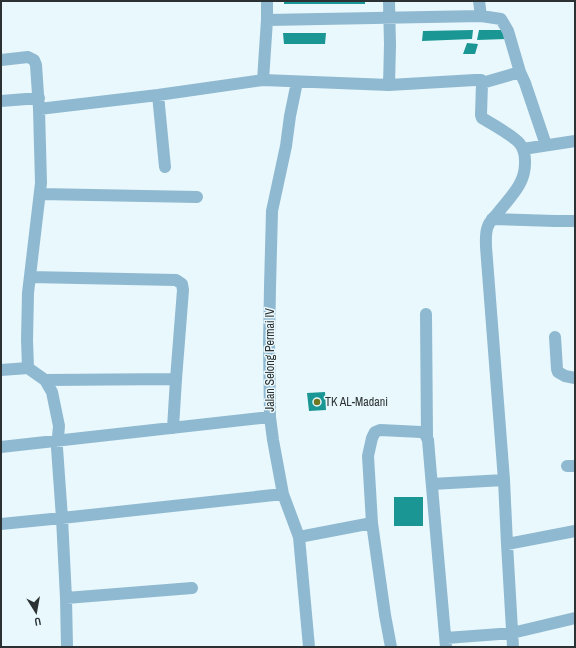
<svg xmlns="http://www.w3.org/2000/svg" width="576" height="648" font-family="'Archivo Narrow',sans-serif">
<rect width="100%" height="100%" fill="#e9f8fc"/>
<!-- building -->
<path fill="#1a9795" d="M284 1H365V4H284Z
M473 30 472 39 422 41 423 31Z
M479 30H501L506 39 477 40Z
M283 33H326L325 44H284Z
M467 43 478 44 475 54H463Z
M325 392 326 410 309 411 307 393Z
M394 497H423V526H394Z"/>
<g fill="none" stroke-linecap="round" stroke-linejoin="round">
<!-- minor -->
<path stroke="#8fb9d1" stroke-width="12" d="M389 1 390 45 389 85
M479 1 481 16
M267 20 481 16 501 19 508 31 520 72 525 83 546 145
M1 60 28 57 34 60 36 65 39 109 41 183 28 293 27 340 28 368 45 380 52 392 59 426 57 448 62 518 66 598 67 647
M263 80 267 20V1
M297 82 290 116 286 146 272 211 270 287 269 345 270 417 273 440 283 494 299 537 309 647
M482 83 520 72
M158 95 165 167
M1 101 39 98
M39 109 158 95 263 80 389 85 475 80H481L482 83 481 115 482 118C492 124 514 136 520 144 524 149 525 156 525 161 526 184 510 197 497 214 494 217 490 221 488 226 485 233 486 240 486 247L504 480 507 544 513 647
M523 149 575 141
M40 194 197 197
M492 219 555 221H575
M30 277 176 280 182 284 183 290 176 379 173 428
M426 314 427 436
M555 337 557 369 558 372 565 376 575 378
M1 370 28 368
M45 380 176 379
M1 447 270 417
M567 466H575
M432 484 504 480
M1 524 62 518 283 494
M299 537 372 523
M507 544 575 531
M66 598 192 588
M446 638 512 633 575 618
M391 647 385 615 372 523 368 456 372 438 375 432 380 430 421 432 425 434 428 440 434 510 446 647"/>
</g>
<!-- markers -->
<circle fill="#707822" stroke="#e9f8fc" stroke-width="1.5" cx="317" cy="402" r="4"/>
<g text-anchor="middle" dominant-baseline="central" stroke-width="3" stroke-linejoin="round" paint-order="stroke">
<!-- street labels -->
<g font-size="12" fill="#2c3233" stroke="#e9f8fc">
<text transform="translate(270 360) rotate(-90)">Jalan Selong Permai IV</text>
</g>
<!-- poi labels -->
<g font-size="12" fill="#2c3233" stroke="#e9f8fc" text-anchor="start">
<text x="325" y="402">TK AL-Madani</text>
</g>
</g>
<!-- border -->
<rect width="576" height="648" fill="none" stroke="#2c3233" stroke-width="4"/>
<!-- north arrow -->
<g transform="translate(36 612) rotate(169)" stroke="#e9f8fc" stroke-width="3" paint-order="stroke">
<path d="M0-3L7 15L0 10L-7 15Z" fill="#2c3233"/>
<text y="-6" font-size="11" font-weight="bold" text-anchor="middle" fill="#2c3233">U</text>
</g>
</svg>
